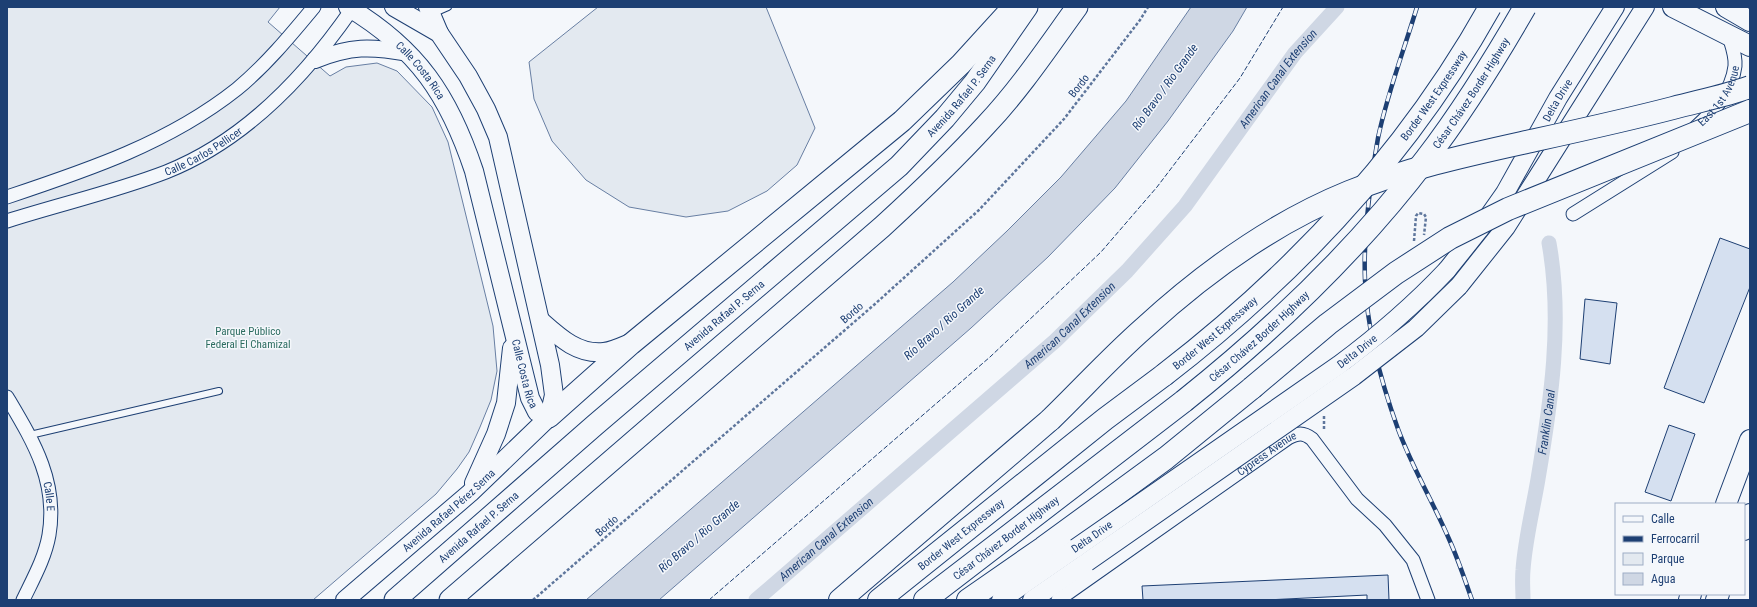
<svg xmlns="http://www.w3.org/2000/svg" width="1757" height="607" font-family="'Roboto Condensed',sans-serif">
<rect width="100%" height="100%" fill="#f4f7fb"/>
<!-- green -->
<path fill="#e3e9f0" stroke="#687fa3" d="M7 7H280L268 22 330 76 346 67 377 63 397 71 432 107 448 142 493 326 497 371 491 400 480 427 469 452 457 469 436 494 313 600H7Z
M598 7H766L815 128 797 165 767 191 728 211 686 217 629 207 586 180 552 141 534 99 529 62Z"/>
<!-- water -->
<path fill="#cfd7e4" stroke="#687fa3" d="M1191 7H1247L1233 31 1168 121 1115 188 1048 257 971 328 659 600H586L953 282 1007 231 1061 177 1126 101Z"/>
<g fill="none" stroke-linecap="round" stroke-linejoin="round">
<!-- canal -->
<g stroke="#cfd7e4" stroke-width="15">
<path id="s1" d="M756 600 1055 341 1127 271 1185 206 1295 53 1337 7"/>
<path id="s2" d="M1523 600C1523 590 1522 580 1523 570 1525 540 1533 509 1538 479 1551 402 1563 321 1549 243"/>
</g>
</g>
<!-- building -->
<path fill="#d5e0f0" stroke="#1d3f73" d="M1720 238 1750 249V287L1704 403 1664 388Z
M1585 299 1617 303 1610 364 1580 359Z
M1669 425 1695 434 1671 501 1645 492Z
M1388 575 1389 600H1367V595L1266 600H1143L1142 586Z"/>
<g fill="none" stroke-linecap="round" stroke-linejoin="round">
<!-- service casing -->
<g stroke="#1d3f73" stroke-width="8">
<path id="service" d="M432 14 448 7
M30 435 219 391"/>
</g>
<!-- minor casing -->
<g stroke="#1d3f73" stroke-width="15">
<g id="minor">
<path id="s3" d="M1695 128C1713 112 1732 92 1735 66 1736 56 1732 46 1729 36"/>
<path d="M7 197C88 170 169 143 237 89 266 65 290 36 314 7"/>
<path d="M1573 214 1672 152"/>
<path id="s4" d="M7 221C60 204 114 192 166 172 244 141 305 77 352 9"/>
<path id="s5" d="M7 397C33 441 58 481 49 535 45 558 33 579 23 600"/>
<path id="s6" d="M1058 600 1288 438C1298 433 1303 432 1312 439L1357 499 1385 525 1413 560 1428 600"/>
</g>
</g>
<!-- tertiary casing -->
<g stroke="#1d3f73" stroke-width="18">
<path id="tertiary" d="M315 60C351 46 370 46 408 53"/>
</g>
<!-- secondary casing -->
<g stroke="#1d3f73" stroke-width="20">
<g id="secondary">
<path id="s7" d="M348 7C418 49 449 96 474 171L530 398 537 412 549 417"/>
<path d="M394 7 439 33 468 76 486 109 498 137 550 365 554 395 549 417"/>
<path d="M428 7 439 33"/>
<path id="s8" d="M1447 270 1479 230 1505 193 1558 98 1615 7"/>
<path d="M1459 286 1506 227 1645 7"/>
<path d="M541 321C559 337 578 355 604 352 612 351 621 347 628 344"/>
<path d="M474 483 496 434 506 403 512 348"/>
<path id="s9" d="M345 600 470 493 549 417"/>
<path d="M1001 600 1076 548"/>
<path d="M1032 600 1087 562"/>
</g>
</g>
<!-- primary casing -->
<g stroke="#1d3f73" stroke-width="22">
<path id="primary" d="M1673 7 1750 46
M1726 7 1750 21
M1726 504 1750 440
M1744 530 1750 514
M1689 600 1691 594
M1716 600 1719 594"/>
</g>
<!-- trunk casing -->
<g stroke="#1d3f73" stroke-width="23">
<g id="trunk">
<path d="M549 417 631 344 902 121 961 64 1013 7"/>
<path id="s10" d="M395 600 595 425 899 166 945 118 975 82 1027 7"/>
<path d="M450 600 882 227C918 194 953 161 986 125 1020 89 1048 47 1077 7"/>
</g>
</g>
<!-- motorway casing -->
<g stroke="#1d3f73" stroke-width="24">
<g id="motorway">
<path d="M840 600 1050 420"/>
<path id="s11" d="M879 600 1105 419 1164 375"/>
<path id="s12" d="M925 600 1184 401"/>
<path d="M968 600 1043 548 1166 458 1252 388"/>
</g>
</g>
<!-- path -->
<path stroke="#5e769c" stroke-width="2.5" stroke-dasharray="3 2" stroke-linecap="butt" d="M1324 429V416
M533 600 875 304 979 210 1064 119 1140 20 1148 7"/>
<!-- service -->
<use href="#service" stroke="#f4f7fb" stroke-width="6"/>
<!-- minor -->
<use href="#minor" stroke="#f4f7fb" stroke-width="13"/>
<!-- tertiary -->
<use href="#tertiary" stroke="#f4f7fb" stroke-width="16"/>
<!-- secondary -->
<use href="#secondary" stroke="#f4f7fb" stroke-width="18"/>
<!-- primary -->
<use href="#primary" stroke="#f4f7fb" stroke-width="20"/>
<!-- trunk -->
<use href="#trunk" stroke="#f4f7fb" stroke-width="21"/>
<!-- motorway -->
<use href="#motorway" stroke="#f4f7fb" stroke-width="22"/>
<!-- rail casing -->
<g stroke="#1d3f73" stroke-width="4.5">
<path id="rail" d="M1417 7C1404 50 1387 94 1378 138 1370 184 1363 234 1365 280 1367 330 1381 382 1398 429 1412 467 1433 502 1449 539 1458 559 1465 580 1472 600"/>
</g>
<!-- rail -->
<use href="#rail" stroke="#f4f7fb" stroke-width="3" stroke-dasharray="9" stroke-linecap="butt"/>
<!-- secondary-bridge casing -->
<g stroke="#1d3f73" stroke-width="20" stroke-linecap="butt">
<g id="secondary-bridge">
<path id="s13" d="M1076 548 1339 365C1378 336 1414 305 1447 270"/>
<path d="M1087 562 1354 376 1416 328 1459 286"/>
</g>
</g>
<!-- motorway-bridge casing -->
<g stroke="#1d3f73" stroke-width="24" stroke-linecap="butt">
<g id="motorway-bridge">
<path id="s14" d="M1164 375C1295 274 1409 152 1490 7"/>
<path d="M1252 388 1328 324 1396 273 1450 238 1508 209 1750 111"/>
<path id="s15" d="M1184 401C1273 330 1357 250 1426 159 1463 111 1495 59 1525 7"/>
<path d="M1050 420C1081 390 1111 357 1144 328 1204 273 1273 223 1349 192 1405 169 1463 156 1522 143 1572 132 1623 121 1673 108 1699 101 1725 96 1750 87"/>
</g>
</g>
<!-- path-bridge -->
<path stroke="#5e769c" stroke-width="2.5" stroke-dasharray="3 2" stroke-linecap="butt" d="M1414 241 1416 216 1418 213 1424 214 1426 217 1424 235"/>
<!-- secondary-bridge -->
<use href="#secondary-bridge" stroke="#f4f7fb" stroke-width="18"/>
<!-- motorway-bridge -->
<use href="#motorway-bridge" stroke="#f4f7fb" stroke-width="22"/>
<!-- fence -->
<path stroke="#1d3f73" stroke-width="1" stroke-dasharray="5 2" stroke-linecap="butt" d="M709 600 990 357 1101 252 1157 187 1240 78 1283 7"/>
</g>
<g text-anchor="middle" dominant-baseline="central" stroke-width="3" stroke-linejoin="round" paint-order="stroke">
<!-- street labels -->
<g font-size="11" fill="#1d3f73" stroke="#f4f7fb">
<text stroke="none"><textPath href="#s7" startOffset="97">Calle Costa Rica</textPath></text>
<text transform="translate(1079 86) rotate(-52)">Bordo</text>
<text stroke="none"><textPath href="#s15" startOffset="423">César Chávez Border Highway</textPath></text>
<text stroke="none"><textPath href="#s3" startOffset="41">East 1st Avenue</textPath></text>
<text stroke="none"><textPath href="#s10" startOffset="759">Avenida Rafael P. Serna</textPath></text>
<text stroke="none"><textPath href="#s14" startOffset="390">Border West Expressway</textPath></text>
<text stroke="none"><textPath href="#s8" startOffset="203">Delta Drive</textPath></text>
<text stroke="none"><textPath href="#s4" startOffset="209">Calle Carlos Pellicer</textPath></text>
<text transform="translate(852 313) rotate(-41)">Bordo</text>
<text stroke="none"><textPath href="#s10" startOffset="435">Avenida Rafael P. Serna</textPath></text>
<text stroke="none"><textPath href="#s14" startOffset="66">Border West Expressway</textPath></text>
<text stroke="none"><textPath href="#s15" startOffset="99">César Chávez Border Highway</textPath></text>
<text stroke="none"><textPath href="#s13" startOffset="343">Delta Drive</textPath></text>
<text stroke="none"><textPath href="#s7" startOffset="421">Calle Costa Rica</textPath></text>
<text stroke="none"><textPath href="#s6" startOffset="255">Cypress Avenue</textPath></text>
<text stroke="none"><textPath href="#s5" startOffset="109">Calle E</textPath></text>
<text stroke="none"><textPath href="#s9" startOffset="137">Avenida Rafael Pérez Serna</textPath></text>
<text transform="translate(607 526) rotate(-41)">Bordo</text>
<text stroke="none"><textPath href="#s10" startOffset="111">Avenida Rafael P. Serna</textPath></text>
<text stroke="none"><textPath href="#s11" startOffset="105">Border West Expressway</textPath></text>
<text transform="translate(1092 537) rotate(-35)">Delta Drive</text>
<text stroke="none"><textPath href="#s12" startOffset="102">César Chávez Border Highway</textPath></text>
</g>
<!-- park labels -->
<g font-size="11" fill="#2c6c60" stroke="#f4f7fb">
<text x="248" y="331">Parque Público<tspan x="248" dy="13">Federal El Chamizal</tspan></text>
</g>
<!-- water labels -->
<g font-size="12" font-style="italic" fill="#1d3f73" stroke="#f4f7fb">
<text stroke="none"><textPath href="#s1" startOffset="741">American Canal Extension</textPath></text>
<text transform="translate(1165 87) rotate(-54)">Río Bravo / Rio Grande</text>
<text transform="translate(944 323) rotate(-42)">Río Bravo / Rio Grande</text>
<text stroke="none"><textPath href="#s1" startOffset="417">American Canal Extension</textPath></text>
<text stroke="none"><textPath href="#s2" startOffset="180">Franklin Canal</textPath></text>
<text transform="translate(699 536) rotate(-41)">Río Bravo / Rio Grande</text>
<text stroke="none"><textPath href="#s1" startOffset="93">American Canal Extension</textPath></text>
</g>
</g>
<!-- border -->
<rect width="1757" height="607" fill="none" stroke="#1d3f73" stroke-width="16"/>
<!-- legend -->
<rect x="1615" y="503" width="130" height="92" fill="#f4f7fb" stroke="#9eadc5"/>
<rect x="1623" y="516" width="20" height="6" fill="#f4f7fb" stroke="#9eadc5"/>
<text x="1651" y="523" font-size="12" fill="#1d3f73">Calle</text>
<rect x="1623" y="536" width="20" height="6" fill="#1d3f73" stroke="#9eadc5"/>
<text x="1651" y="543" font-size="12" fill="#1d3f73">Ferrocarril</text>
<rect x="1623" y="553" width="20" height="12" fill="#e3e9f0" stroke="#9eadc5"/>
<text x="1651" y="563" font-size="12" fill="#1d3f73">Parque</text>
<rect x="1623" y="573" width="20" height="12" fill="#cfd7e4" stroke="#9eadc5"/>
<text x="1651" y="583" font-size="12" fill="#1d3f73">Agua</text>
</svg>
